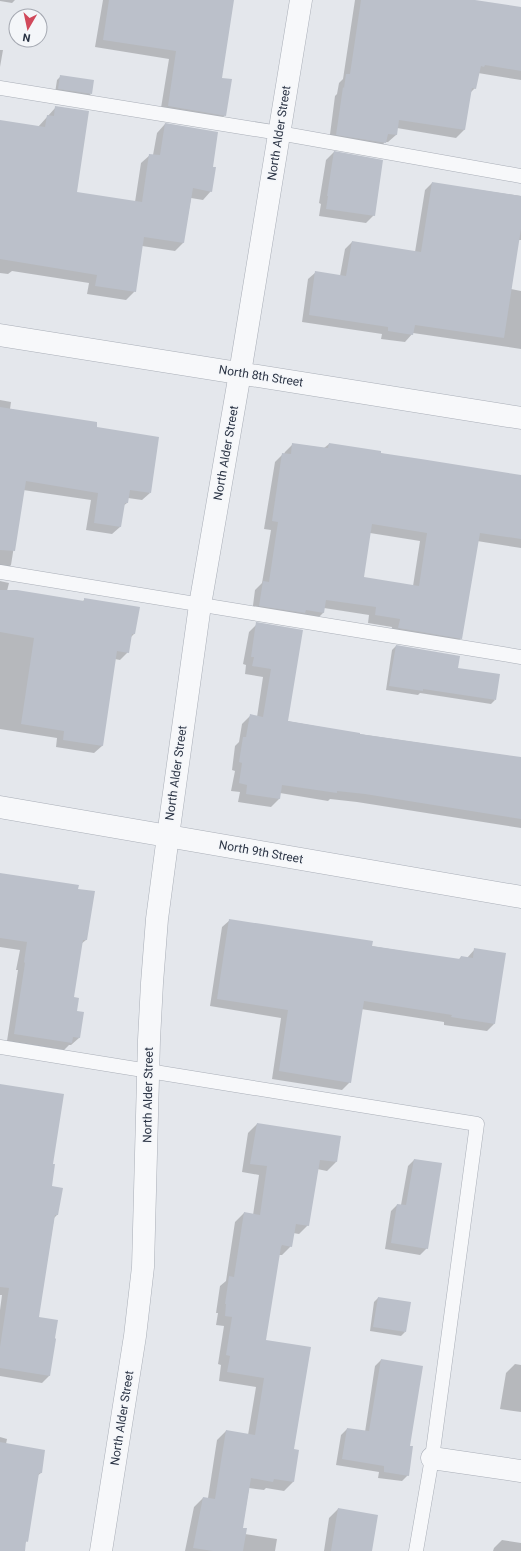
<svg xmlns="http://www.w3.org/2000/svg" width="521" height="1551" font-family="Roboto,sans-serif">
<rect width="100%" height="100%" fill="#e4e7ec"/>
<!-- shadow -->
<path fill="#0003" fill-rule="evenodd" d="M0 0H15L12 3 0 1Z
M103 0H233L221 79 225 115 217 123 160 114 169 59 95 47Z
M355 0H469L521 12V80L478 73 475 88 470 93 464 130 456 138 397 128 396 135 388 142H385L377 151 329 142 335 96 337 94 339 83 343 79Z
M0 50H3L0 67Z
M61 76 91 94 87 98 55 93 57 80Z
M56 107 75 193 135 202 141 163 150 155H153L157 133 165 124 212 168 211 191 203 200 191 198 183 243 175 251 142 246 135 291 126 300 87 294 89 283 12 271 8 274 0 273V121L38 127Z
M334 152 374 215 366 223 319 216 321 204 319 203 326 160Z
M432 183 521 196V240H518L511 289 521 291V349L413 333 405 342 381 339 382 334 302 322 308 279 316 272 340 276 345 249 352 242 415 252 425 190Z
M0 400 11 402 10 409 95 428 150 493 142 500 128 498 127 503 123 506 120 527 112 534 86 530 91 500 23 490 11 565 4 573 0 572Z
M293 444 324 448 329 444 521 479V548L477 541 461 638 453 646 391 636 392 627 368 623 369 615 324 608 323 613 315 621 252 613 255 590 262 583 271 530 264 529 275 462 283 454H284L285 452ZM370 533 420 541 413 586 362 578Z
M0 581 9 583 7 591 82 602 85 599 134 634 130 638 128 652 120 660 115 659 102 746 94 753 56 747 57 738 0 729Z
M257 624 302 631 287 721 359 734 521 758V828L357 802 330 799 328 801 280 793 279 799 271 807 238 802 240 792 231 791 235 771 232 770 235 746 239 742 242 724 250 716 257 717 263 677 245 674 246 665 243 664 249 632Z
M396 646 457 669 495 700 491 704 420 693 418 695 386 690 392 650Z
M0 874 77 890 86 940 81 944 73 998 79 1038 71 1045H69L64 1050 7 1041 18 970H16L20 950 0 947Z
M230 920 371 946 458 960 461 957 467 958 475 949 494 1024 487 1031 444 1025V1022L361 1009 350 1082 342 1090 272 1079 281 1018 210 1006 222 927Z
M0 1085 52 1165 51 1187 57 1215 54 1218 38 1317 50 1375 42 1383 0 1376V1310L2 1295H0Z
M257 1124 340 1137 336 1162 327 1171 317 1169 308 1225 299 1234 293 1233 291 1246 282 1255H278L265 1341 293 1450 298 1451 293 1482 284 1491 266 1488 264 1490 249 1488 242 1529 245 1534 277 1539 275 1551H185L194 1507 203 1498H208L217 1440 226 1431 248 1435 256 1387 219 1381 221 1365 218 1364 224 1326 216 1325 218 1313H216L220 1286 226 1281 235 1222 244 1213 253 1215 259 1175 242 1172 248 1133Z
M414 1160 427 1248 420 1255 385 1249 391 1211 397 1205H401L408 1166Z
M378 1298 405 1332 401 1336 370 1331 374 1302Z
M381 1360 409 1447 408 1475 402 1481 378 1478 379 1472 336 1465 341 1435 347 1429 365 1432 375 1366Z
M515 1364 521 1365V1412L500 1409 506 1373Z
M0 1437 7 1439 6 1444 41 1473 37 1476 27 1541 25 1543 24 1551H0Z
M338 1509 371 1551H324L329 1518Z
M502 1540 521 1543V1551H493L494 1548Z"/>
<!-- building -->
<path fill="#bbc0ca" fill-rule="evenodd" d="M109 0H234L222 78 232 79 226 116 168 106 176 51 103 40Z
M361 0H475L521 7V71L485 65 484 67 481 66 476 89 472 88 465 130 399 120 397 135 388 134 386 143 336 135 343 87 344 88 346 74H350Z
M60 75 94 80 92 94 58 89Z
M55 106 89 111 77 192 142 202 149 154 160 155 165 123 218 132 213 167H216L212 192 193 188 184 243 144 237 136 292 95 286 97 275 0 259V120L45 127 47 115 54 116Z
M334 151 383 160 375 216 326 209 328 196H327Z
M432 182 521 196V229L504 338 415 325 413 335 388 331V327L309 315 315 271 346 276 352 241 421 252Z
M0 407 97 422V427L159 437 151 493 130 490 128 503H125L121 527 94 523 98 493 26 481 15 551 0 550Z
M292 443 328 448 329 443 381 451V453L421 459 521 475V539L480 533 462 639 398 628 400 619 375 615 376 607 326 600 324 613 306 610 305 613 259 606 263 581 269 582 278 522 272 521 282 453 291 454ZM372 524 427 533 419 586 364 577Z
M0 590H17L84 601V598L140 607 135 634H132L129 653 117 651 103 746 63 740 64 731 21 724 34 638 0 632Z
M256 622 303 630 288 721 360 733V734L521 757V819L365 794 337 791V793L282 785 280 799 246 794 247 785 239 783 242 763 239 762 243 737H246L250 714 263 717 271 669 252 666 254 657H251Z
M396 645 460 656 458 668 500 674 496 700 423 689V691L389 686Z
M0 873 79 885 78 889 95 891 87 940H83L74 997 79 998 77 1011 84 1012 80 1038 73 1037 72 1043 14 1034 25 963 24 962 27 942 0 938Z
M229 919 373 941 372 946 460 959 461 956 473 958 474 948 506 953 495 1024 451 1017 452 1015 364 1001 351 1083 279 1071 288 1010 217 999Z
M0 1084 64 1094 53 1164H55L52 1186 63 1188 58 1215H55L39 1317 58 1320 55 1338 56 1339 50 1376 0 1368V1347L9 1288 0 1287Z
M257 1123 341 1136 337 1162 320 1160 309 1226 296 1224 292 1247 282 1245 281 1247 266 1340 311 1347 294 1449 299 1450 294 1482 274 1479 273 1482 251 1478 243 1528H247L243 1551H213L193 1548 203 1497 215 1499 226 1430 255 1435 264 1378 227 1372 230 1356 226 1355 232 1317 225 1316 226 1304H225L229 1276 234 1277 244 1212 260 1215 267 1166 250 1164Z
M414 1159 442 1163 428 1249 391 1243 397 1204 406 1205Z
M378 1297 411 1302 406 1332 373 1327Z
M381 1359 423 1366 410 1446H413L409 1476 384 1472V1466L342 1459 347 1428 369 1431Z
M0 1442 45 1450 42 1473H39L28 1542 26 1541 25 1551H0Z
M338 1508 378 1515 372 1551H331Z"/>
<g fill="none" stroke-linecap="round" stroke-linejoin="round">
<!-- service casing -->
<g stroke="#a9aeb7" stroke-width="15">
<path id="service" d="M0 88 279 133 521 176
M0 572 521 657
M0 1047 477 1124 432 1458 416 1551"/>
</g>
<!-- minor casing -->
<g stroke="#a9aeb7" stroke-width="23">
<path id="minor" d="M0 335 521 418
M0 807 521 897
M432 1458 521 1471"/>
</g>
<!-- tertiary casing -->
<g stroke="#a9aeb7" stroke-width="23">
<path id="tertiary" d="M101 1551 135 1336 143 1267 149 1040 152 983 157 919 168 836 200 605 240 373 301 0"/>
</g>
<!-- service -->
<use href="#service" stroke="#f7f8fa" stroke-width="14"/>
<!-- minor -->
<use href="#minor" stroke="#f7f8fa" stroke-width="22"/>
<!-- tertiary -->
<use href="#tertiary" stroke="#f7f8fa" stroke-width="22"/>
</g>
<g text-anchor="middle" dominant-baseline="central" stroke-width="3" stroke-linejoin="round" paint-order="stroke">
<!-- street labels -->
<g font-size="12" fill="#2b3445" stroke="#f4f6f9">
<text transform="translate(279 133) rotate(-81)">North Alder Street</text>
<text transform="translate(261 376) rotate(9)">North 8th Street</text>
<text transform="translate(226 453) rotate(-80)">North Alder Street</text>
<text transform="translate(176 773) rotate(-82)">North Alder Street</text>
<text transform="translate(261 852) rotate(10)">North 9th Street</text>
<text transform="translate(148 1095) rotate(-89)">North Alder Street</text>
<text transform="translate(122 1418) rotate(-81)">North Alder Street</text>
</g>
</g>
<!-- north arrow -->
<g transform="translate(28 28) rotate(189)"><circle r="19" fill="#f4f6f9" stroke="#a4a8b1"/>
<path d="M0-3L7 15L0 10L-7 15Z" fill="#d1495b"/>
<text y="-6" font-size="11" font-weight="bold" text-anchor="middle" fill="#2b3445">N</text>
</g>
</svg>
